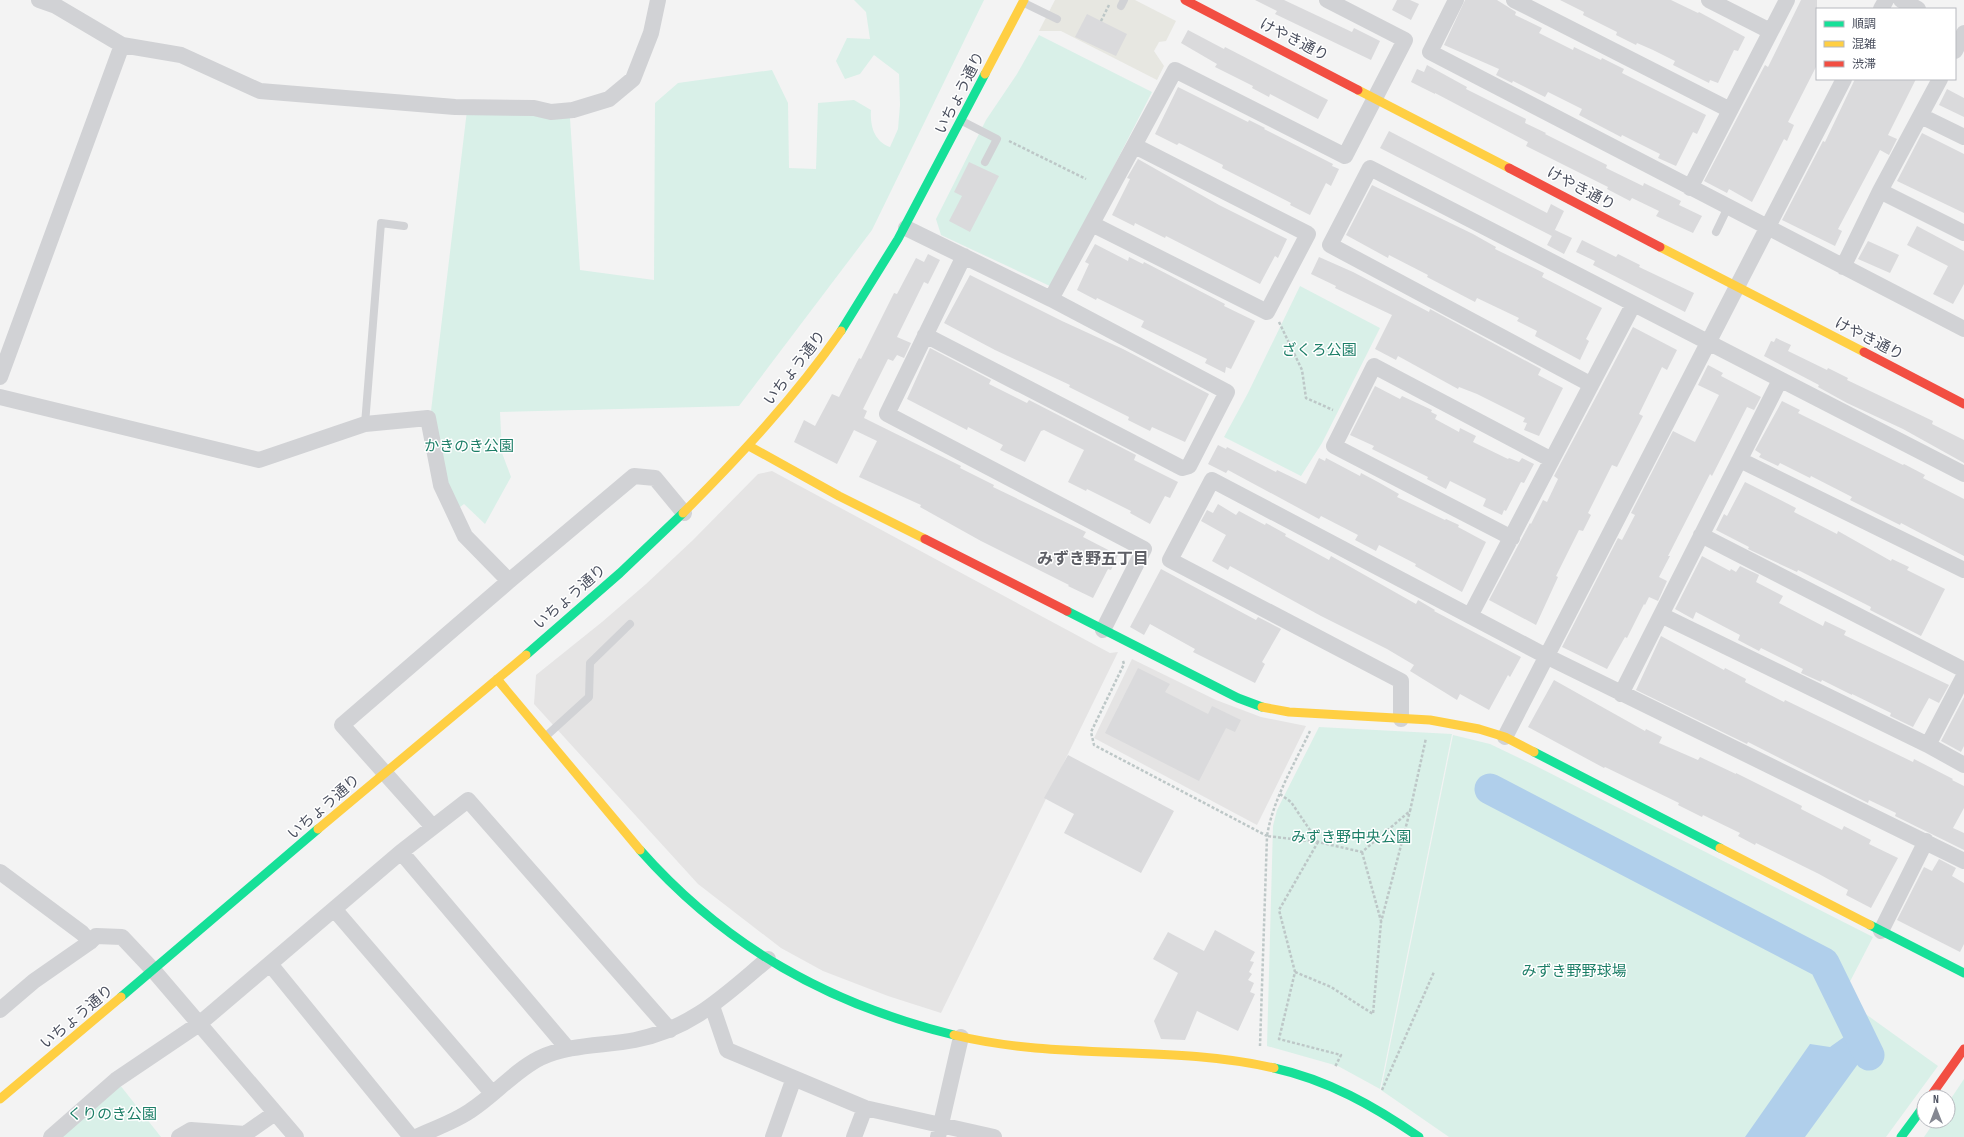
<svg xmlns="http://www.w3.org/2000/svg" width="1964" height="1137" font-family="'Sofia Sans Condensed','Noto Sans JP',sans-serif">
<rect width="100%" height="100%" fill="#f3f3f3"/>
<!-- commercial -->
<path fill="#e7e7e1" d="M1055 0H1135L1176 21 1166 41 1159 42 1154 51 1164 66 1157 80 1061 31H1039Z"/>
<!-- education -->
<path fill="#e5e4e4" d="M772 471 1110 653 1118 652 941 1013 888 996 823 971 781 948 698 884 534 704 536 675 602 622 646 584 693 540 758 474Z
M1132 659 1216 700 1261 717 1306 726 1257 825 1094 738Z"/>
<!-- green -->
<path fill="#d9f0e8" d="M854 0H984L872 230 739 406 500 412 502 453 511 477 485 524 464 504 455 511 449 484 441 472 431 411 468 102 570 118 580 270 654 280 655 103 678 83 772 70 788 103 789 168 816 169 818 103 854 100 871 110C870 126 874 141 890 147L898 129 900 105 899 74 874 55 860 74 845 79 836 61 847 38 870 39 866 12Z
M1039 35 1152 92 1052 287 941 235 936 219 986 120 1017 74Z
M1300 286 1380 328 1322 443 1301 476 1224 437 1248 393Z
M1319 727 1452 734 1380 1089 1338 1066 1267 1046 1273 826 1277 810Z
M1453 735 1490 744 1532 764 1873 937 1842 997 1938 1066 1886 1137H1449L1381 1090Z
M1964 1079V1137H1924L1935 1121H1948V1103Z
M116 1080 161 1137H51Z"/>
<!-- water -->
<path fill="#b0cfeb" d="M1851 1032 1863 1057 1805 1137H1745L1810 1044 1830 1047Z"/>
<g fill="none" stroke-linecap="round" stroke-linejoin="round">
<!-- river -->
<path stroke="#b0cfeb" stroke-width="31" d="M1490 789 1824 963 1869 1055"/>
</g>
<!-- building -->
<path fill="#dadadc" d="M1255 0H1284L1352 32 1354 28 1380 41 1371 60 1275 14 1277 11Z
M1397 0H1410L1419 4 1411 20 1392 10Z
M1465 0H1497L1516 12 1515 15 1542 28 1539 33 1573 50 1574 47 1601 60 1602 58 1624 69 1622 73 1706 115 1697 134 1693 132 1676 166 1658 158 1660 154 1622 135 1621 137 1579 115 1582 109 1548 92 1545 97 1513 81 1512 83 1496 75 1499 69 1444 45Z
M1560 0H1671L1698 13 1699 12 1745 37 1738 51 1734 50 1718 83 1710 80 1709 83 1673 65 1675 61 1653 50 1637 43 1636 45 1616 35 1617 32 1583 15 1584 12Z
M1801 0H1817V65L1788 122 1794 125 1787 141 1784 139 1752 202 1729 189 1727 193 1704 181 1765 65 1768 67Z
M1087 14 1127 34 1116 56 1075 37Z
M1188 30 1224 49 1225 47 1328 100 1318 119 1270 94 1269 97 1252 88 1253 86 1215 67 1217 64 1181 43Z
M1427 65 1467 87 1466 89 1526 119 1525 123 1546 133 1545 134 1607 165 1606 168 1643 186 1644 183 1681 201 1679 205 1702 216 1693 233 1656 216 1659 211 1632 198 1630 201 1607 189 1608 187 1526 146 1528 142 1435 93V94L1411 82 1417 69 1424 72Z
M1855 79H1916L1888 135 1897 139 1889 155 1880 150 1838 229 1842 231 1835 246 1782 220 1823 141 1825 142Z
M1178 87 1248 122 1249 120 1265 128 1264 129 1333 164 1332 166 1339 169 1331 186 1326 183 1310 215 1290 205 1291 203 1222 168 1223 165 1179 143 1177 145 1155 134Z
M1947 89 1964 98V117L1939 105Z
M1389 131 1547 213 1551 204 1564 211 1552 236 1380 148Z
M1922 133 1964 154V213L1897 181Z
M1138 159 1219 205 1287 239 1278 258 1275 256 1260 284 1166 236 1165 238 1135 223 1134 226 1112 215 1130 179 1127 178Z
M969 162 999 176 970 232 949 221 962 196 954 192Z
M1372 185 1473 234 1496 247 1495 249 1544 273 1542 277 1602 308 1586 339 1589 341 1580 360 1535 336 1537 331 1517 321 1519 318 1477 298 1475 302 1427 277 1428 275 1389 255 1388 258 1346 235Z
M1917 226 1964 251V284L1953 304 1933 294 1948 266 1907 245Z
M1555 230 1572 238 1564 254 1547 245Z
M1582 240 1616 257 1618 254 1640 265 1639 267 1694 293 1685 312 1593 265 1595 261 1576 252Z
M1868 241 1899 255 1890 273 1858 259Z
M1095 244 1128 261 1129 257 1143 264 1144 262 1225 304 1224 306 1255 321 1231 369 1226 367 1225 373 1205 363 1207 359 1141 327 1144 321 1097 298 1096 300 1077 290 1089 264 1085 262Z
M928 254 940 260 928 284 924 282 897 337 911 343 904 358 897 355 893 361 888 359 863 409 867 411 864 418 961 466 960 468 994 485 993 487 1086 532 1083 537 1118 555 1111 570 1108 569 1093 598 1068 586 1069 585 981 541 920 507 921 505 859 477 877 441 854 430 837 464 794 442 804 420 815 426 832 394 839 397 859 358 861 359 894 293 897 294 916 258 924 262Z
M1319 257 1353 272 1429 312 1430 309 1541 369 1538 375 1563 388 1539 436 1524 430 1527 423 1523 422 1525 418 1477 394 1459 387 1458 389 1398 356 1396 360 1375 349 1392 315 1335 288 1336 286 1311 274Z
M970 275 1062 321 1123 349 1209 394 1185 442 1152 427 1150 431 1128 420 1129 417 1069 387 1070 385 995 350 944 323Z
M1633 327 1677 350 1667 370 1662 367 1639 414 1643 416 1617 467 1612 465 1588 513 1591 515 1583 531 1579 530 1556 576 1558 577 1536 625 1489 600 1530 523 1531 524 1543 500 1547 502 1558 479 1554 476Z
M1776 338 1791 345 1788 351 1827 370 1828 368 1848 378 1847 380 1933 421 1932 424 1964 440V463L1903 429 1847 403 1818 387 1819 385 1764 356 1771 341 1774 342Z
M930 348 991 380 989 384 1027 403 1029 400 1136 455 1134 460 1178 482 1170 498 1165 496 1150 524 1130 513 1131 511 1087 489 1086 491 1068 482 1084 450 1044 430 1041 431 1025 462 1000 450 1003 445 968 427 967 430 907 399Z
M1708 365 1723 373 1721 376 1761 397 1754 410 1747 407 1712 476 1710 474 1668 556H1670L1659 577 1667 581 1658 601 1649 597 1645 605 1644 604 1627 638 1625 637 1607 669 1562 647 1618 538 1622 540 1635 515 1631 513 1673 431 1695 442 1719 395 1698 385Z
M1375 386 1400 399 1402 396 1432 410 1431 412 1437 415 1435 419 1459 432 1460 428 1476 436 1473 442 1508 459 1509 458 1519 462 1522 458 1534 464 1524 483 1521 482 1506 511 1504 510 1502 515 1483 506 1486 499 1450 481 1446 489 1427 479 1428 477 1372 449 1374 446 1350 435Z
M1782 401 1800 410 1798 413 1903 465 1904 464 1925 475 1923 478 1964 499V556L1901 523 1900 525 1850 500 1852 497 1811 476 1810 478 1780 463 1778 466 1759 457 1761 454 1755 450Z
M1218 445 1226 449 1227 447 1276 472 1277 470 1306 484 1319 458 1325 461 1326 458 1360 476 1361 473 1378 482 1399 494 1397 497 1445 520 1446 519 1459 525 1458 527 1486 542 1462 592 1415 566 1416 564 1379 545 1376 551 1355 540 1358 535 1321 516 1319 519 1228 470 1226 473 1208 464Z
M1745 482 1796 508 1794 512 1837 534 1838 531 1891 561 1892 559 1909 567 1907 570 1945 589 1921 636 1870 610 1871 607 1798 570 1797 572 1767 558 1748 549 1749 547 1716 530 1724 514 1727 516Z
M1218 504 1236 515 1239 511 1265 525 1266 523 1286 534 1285 536 1329 560 1331 556 1416 604 1418 600 1435 610 1434 611 1521 657 1510 677 1508 675 1489 710 1460 694 1457 700 1410 671 1414 665 1387 649 1321 616 1230 566 1228 570 1212 561 1226 535 1201 521 1207 510 1213 513Z
M1702 556 1730 571 1731 569 1736 572 1740 566 1759 575 1756 582 1783 596 1779 603 1823 626 1825 621 1846 631 1844 635 1949 685 1939 703 1929 698 1913 727 1890 716 1891 713 1852 694V695L1822 680 1821 682 1801 673 1803 669 1761 648 1759 651 1738 640 1740 635 1696 612 1693 619 1675 609Z
M1161 569 1256 620 1258 617 1281 629 1262 662 1265 664 1255 683 1193 652 1195 649 1150 624 1144 635 1130 627Z
M1661 636 1724 670 1725 668 1746 679 1745 682 1784 702 1785 700 1913 762 1914 759 1953 779 1952 780 1964 786V808L1953 828 1964 833V850L1895 816 1896 813 1869 800 1868 803 1748 742 1747 744 1636 690Z
M1138 668 1170 684 1165 692 1208 714 1212 706 1241 720 1235 732 1226 728 1199 781 1105 733Z
M1554 680 1645 731 1646 729 1662 737 1659 743 1698 760 1700 757 1736 774V773L1802 806 1801 809 1842 830 1844 826 1871 840 1869 844 1898 858 1871 908 1846 895 1848 890 1819 874 1756 843 1755 845 1738 836 1740 833 1703 815 1702 817 1678 805 1679 803 1605 767 1604 768 1528 727Z
M1964 697V746L1961 752 1941 741Z
M1068 755 1174 811 1141 873 1064 833 1074 814 1044 798Z
M1939 859 1956 868 1952 876 1964 883V944L1960 952 1897 920 1924 867 1932 871Z
M1215 930 1255 952 1250 961 1254 962 1249 972 1252 974 1248 980 1254 983 1250 992 1255 994 1238 1031 1197 1011 1185 1040 1161 1039 1154 1021 1178 973 1153 959 1168 932 1204 951Z"/>
<g fill="none" stroke-linecap="round" stroke-linejoin="round">
<!-- path -->
<path stroke="#bdc7c7" stroke-width="2.5" stroke-dasharray="3 2" stroke-linecap="butt" d="M1101 21 1109 5
M1009 141 1086 179
M1279 322 1302 370 1306 398 1333 410
M1123 661 1124 664 1091 732 1094 745 1267 836 1260 1046
M1310 731C1294 765 1273 799 1267 836L1318 842 1279 910 1295 972 1279 1039 1341 1055 1335 1067
M1280 794 1291 802 1318 842 1362 852 1410 811 1426 738
M1362 852 1381 921
M1295 972 1331 987 1373 1014 1381 922 1410 811
M1382 1090 1434 972"/>
<!-- lane -->
<path stroke="#d1d2d5" stroke-width="8" d="M1024 3 1057 19
M1121 6 1124 0
M962 121 997 139 985 162
M1716 232 1728 207
M365 424 381 223 404 226
M545 737 589 697 590 663 630 624"/>
<!-- street -->
<path stroke="#d1d2d5" stroke-width="16" d="M39 0 56 6 122 45 181 55 260 91 455 107 534 108 551 112 573 110 609 99 633 79 651 33 658 0
M1456 0 1430 52 1964 329
M1514 0 1730 110
M1709 0 1770 31
M1901 0 1918 9
M1881 9 1886 0
M1955 51 1964 33
M1921 116 1964 137
M1690 188 1787 0
M1880 191 1964 233
M1092 224 1267 312 1308 234 1135 146
M906 228 1051 299 1227 392 1189 466 1182 468 925 335
M964 256 887 414 1144 549 1103 630
M1843 267 1880 191 1940 79
M1051 299 1175 70 1345 156 1405 40 1327 0
M0 377 122 45
M1590 384 1330 245 1370 168 1964 474
M0 397 259 460 365 424 428 418 441 485 465 536 509 581
M1740 460 1964 570
M1701 535 1964 670
M1512 538 1334 446 1374 366 1550 459
M1661 615 1928 745 1964 765
M1470 616 1633 305
M1621 694 1780 380
M1401 719V681L1170 560 1212 480 1546 656 1964 861
M1505 737 1844 79
M1928 745 1964 676
M433 827 342 725 509 581 634 476 655 478 684 513
M401 852 568 1049
M0 872 82 933 90 942
M334 909 492 1093
M1881 931 1926 841
M270 964 411 1137
M712 1006 727 1050 865 1108 994 1137
M0 1010 34 981 90 942 96 936 122 937 154 971 296 1137
M51 1137 116 1080 199 1024 401 852 468 800 670 1030
M179 1137 191 1130 245 1134 275 1113
M416 1137C433 1129 454 1122 470 1111 495 1095 514 1071 540 1058 570 1044 604 1046 635 1040 693 1028 725 995 768 959
M773 1137 794 1078
M854 1137 865 1108
M938 1137 961 1037"/>
<!-- fast -->
<path stroke="#16e098" stroke-width="9" d="M841 331 898 239 985 74
M1067 611 1238 698 1262 707
M526 655 620 573 683 513
M1534 752 1720 848
M640 850C726 947 828 1004 954 1035
M1870 925 1964 973
M121 997 318 829
M1274 1068C1328 1080 1374 1106 1419 1137
M1901 1137 1924 1106"/>
<!-- slow -->
<path stroke="#ffcf43" stroke-width="9" d="M985 74 1024 0
M1358 90 1509 168
M1660 247 1864 352
M749 446 839 496 925 539
M683 513C740 456 795 397 841 331
M497 679 640 850
M1262 707 1289 712 1430 720 1479 729 1505 737 1534 752
M318 829 526 655
M1720 848 1870 925
M954 1035C1059 1061 1169 1044 1274 1068
M0 1099 121 997"/>
<!-- jam -->
<path stroke="#f24e42" stroke-width="9" d="M1185 0 1358 90
M1509 168 1660 247
M1864 352 1964 404
M925 539 1067 611
M1930 1097 1964 1049"/>
</g>
<g text-anchor="middle" dominant-baseline="central" stroke-width="3" stroke-linejoin="round" paint-order="stroke">
<!-- street labels -->
<g font-size="15" fill="#4a4f5e" stroke="#fff">
<text transform="translate(1294 40) rotate(27)">けやき通り</text>
<text transform="translate(960 93) rotate(-63)">いちょう通り</text>
<text transform="translate(1581 189) rotate(28)">けやき通り</text>
<text transform="translate(1869 339) rotate(27)">けやき通り</text>
<text transform="translate(795 368) rotate(-52)">いちょう通り</text>
<text transform="translate(570 597) rotate(-41)">いちょう通り</text>
<text transform="translate(324 807) rotate(-41)">いちょう通り</text>
<text transform="translate(77 1017) rotate(-40)">いちょう通り</text>
</g>
<!-- park labels -->
<g font-size="15" fill="#1c7e67" stroke="#fff">
<text x="1319" y="350">ざくろ公園</text>
<text x="469" y="446">かきのき公園</text>
<text x="1351" y="837">みずき野中央公園</text>
<text x="1574" y="971">みずき野野球場</text>
<text x="112" y="1114">くりのき公園</text>
</g>
<!-- neighbourhood labels -->
<g font-size="16" font-weight="bold" fill="#5e5f66" stroke="#fff">
<text x="1093" y="559">みずき野五丁目</text>
</g>
</g>
<!-- legend -->
<rect x="1816" y="8" width="140" height="72" fill="#ffffff" stroke="#b7b9bf"/>
<rect x="1824" y="21" width="20" height="6" fill="#16e098" stroke="#b7b9bf"/>
<text x="1852" y="28" font-size="12" fill="#4a4f5e">順調</text>
<rect x="1824" y="41" width="20" height="6" fill="#ffcf43" stroke="#b7b9bf"/>
<text x="1852" y="48" font-size="12" fill="#4a4f5e">混雑</text>
<rect x="1824" y="61" width="20" height="6" fill="#f24e42" stroke="#b7b9bf"/>
<text x="1852" y="68" font-size="12" fill="#4a4f5e">渋滞</text>
<!-- north arrow -->
<g transform="translate(1936 1109)"><circle r="19" fill="#ffffff" stroke="#b7b9bf"/>
<path d="M0-3L7 15L0 10L-7 15Z" fill="#858892"/>
<text y="-6" font-size="11" font-weight="bold" text-anchor="middle" fill="#4a4f5e">N</text>
</g>
</svg>
